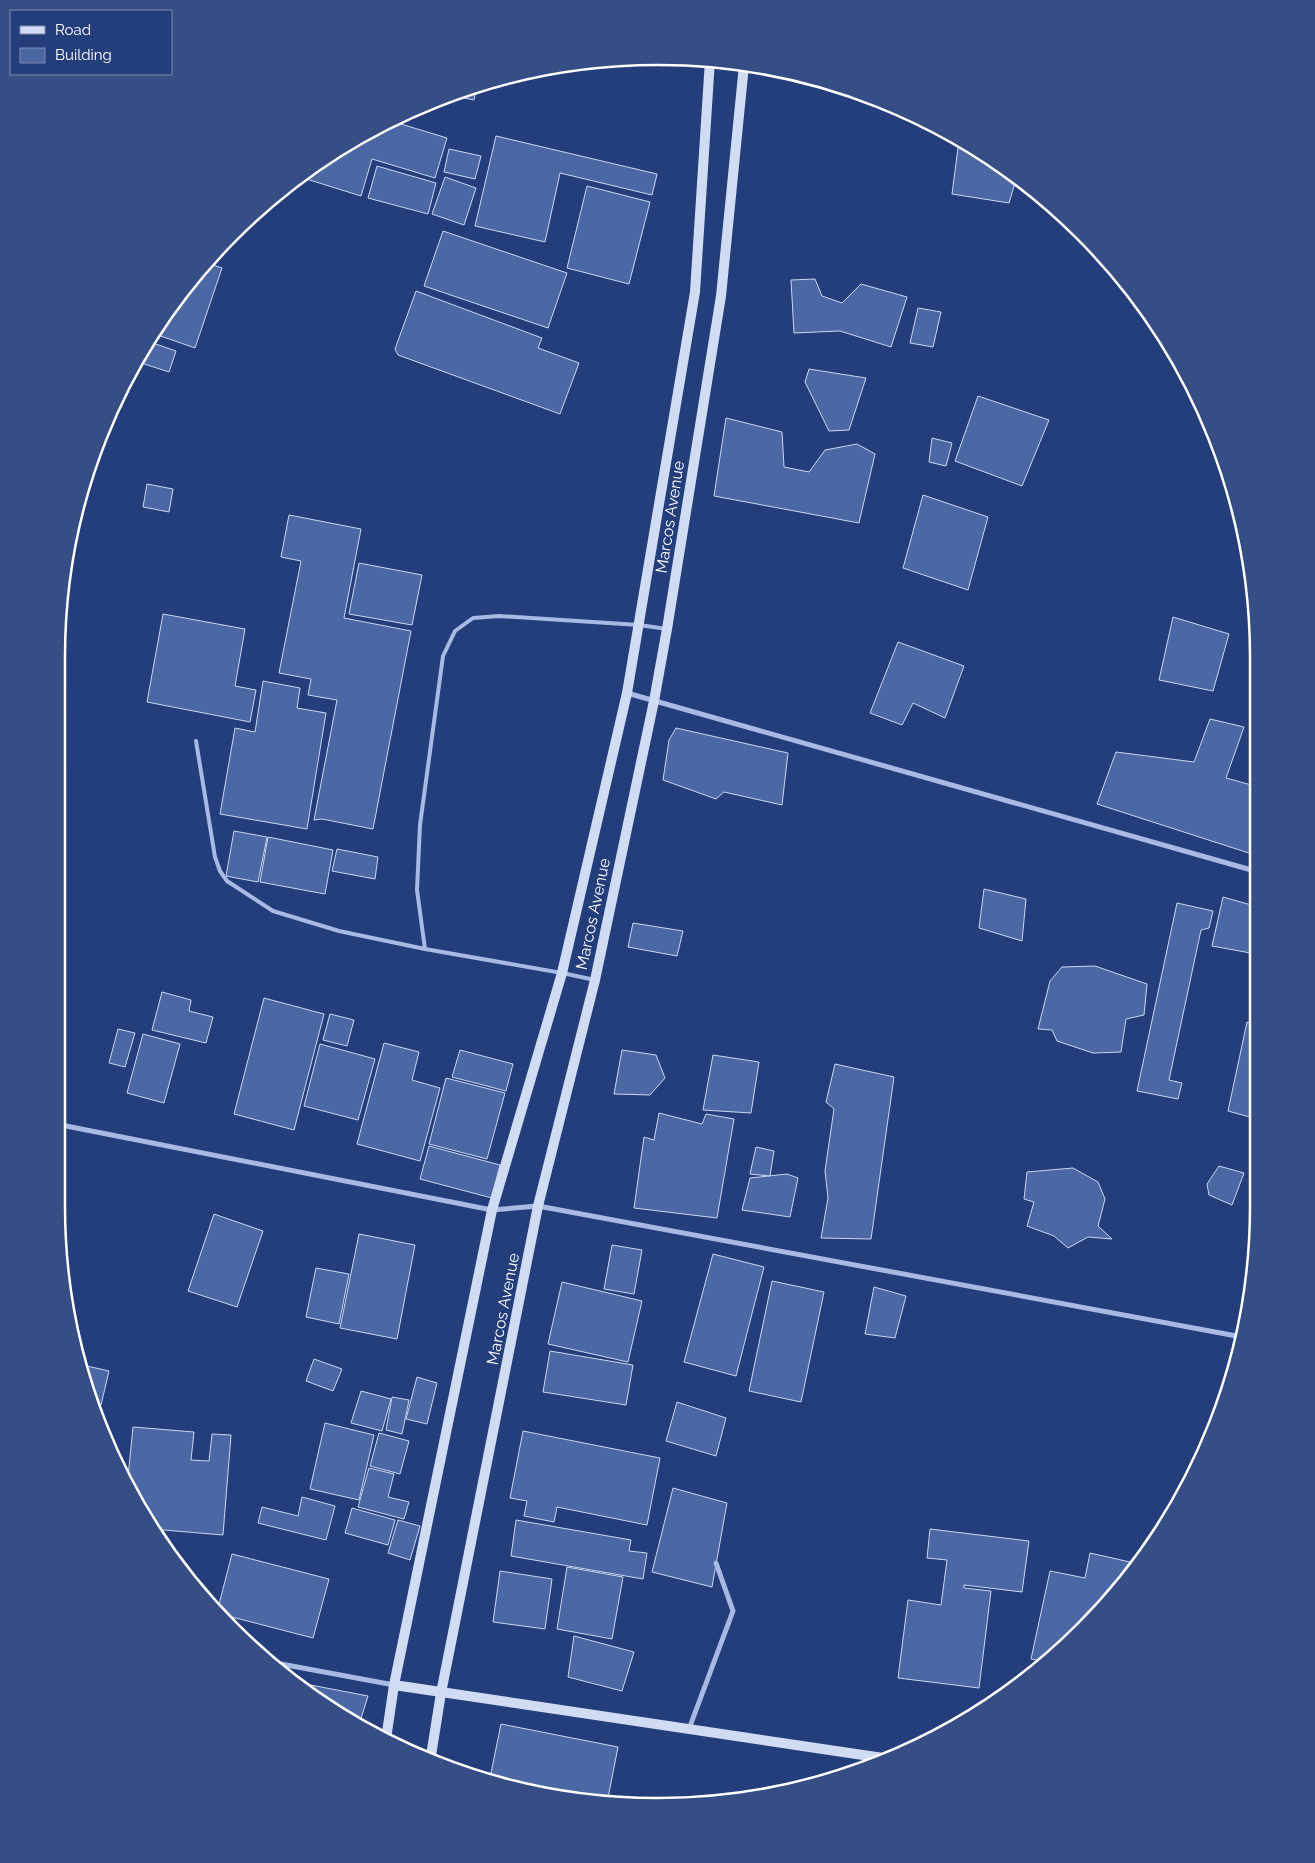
<svg xmlns="http://www.w3.org/2000/svg" width="1315" height="1863" font-family="Raleway,sans-serif">
<rect width="100%" height="100%" fill="#243e7b"/>
<!-- building -->
<path fill="#4c68a4" stroke="#c9d7f4" d="M477 85 474 100 450 95 464 88Z
M391 121 447 138 435 178 372 159 361 196 300 177 357 137Z
M496 136 657 174 652 195 560 173 545 242 475 226Z
M959 140 1017 176 1009 203 952 194Z
M449 149 481 156 475 179 444 172Z
M377 166 436 183 428 214 368 198Z
M445 177 476 188 464 225 432 214Z
M587 186 650 202 629 284 567 268Z
M443 231 567 273 548 328 424 286Z
M207 263 222 268 195 348 152 333 181 291Z
M815 279 822 296 842 303 861 284 907 297 891 347 840 331 794 333 791 280Z
M416 291 542 338 538 348 579 363 560 414 398 355 395 349Z
M918 308 941 312 933 347 910 343Z
M147 341 176 351 169 372 135 361Z
M809 369 866 378 849 430 829 431 805 382Z
M978 396 1049 420 1022 486 955 461Z
M726 418 782 432 784 467 809 472 825 450 857 444 875 454 859 523 714 496Z
M932 438 952 443 946 466 929 462Z
M147 484 173 489 169 512 143 507Z
M923 495 988 517 968 590 903 568Z
M289 515 361 529 344 618 411 631 373 829 322 819 314 820 337 700 308 695 311 679 279 673 301 561 281 557Z
M359 563 422 575 412 625 349 614Z
M163 614 245 629 235 686 256 690 250 722 147 702Z
M1173 617 1229 634 1213 691 1159 680Z
M898 642 964 666 945 718 913 703 902 725 870 713Z
M263 681 300 688 297 708 326 713 307 829 220 814 235 728 255 732Z
M1210 719 1244 727 1226 778 1255 786V855L1097 804 1116 752 1194 762Z
M676 728 788 753 782 805 724 792 716 799 663 780 669 740Z
M234 831 267 837 258 882 226 876Z
M268 837 333 850 325 894 260 882Z
M337 849 378 857 375 879 332 871Z
M984 889 1026 899 1022 941 979 928Z
M1223 897 1255 906 1256 954 1212 946Z
M1177 903 1213 911 1209 928 1201 930 1169 1080 1182 1083 1178 1099 1137 1091Z
M633 923 683 931 677 956 628 947Z
M1095 966 1147 984 1144 1015 1126 1019 1121 1052 1093 1053 1057 1041 1052 1030 1038 1029 1050 981 1062 967Z
M162 992 191 1000 189 1011 213 1017 206 1043 152 1030Z
M264 998 324 1014 294 1130 234 1114Z
M330 1014 354 1020 347 1046 323 1040Z
M1247 1022 1256 1025 1257 1119 1228 1111Z
M118 1029 135 1033 125 1067 109 1063Z
M143 1034 180 1044 164 1103 127 1093Z
M384 1043 419 1052 412 1080 440 1088 420 1161 357 1144Z
M320 1044 375 1059 358 1120 304 1106Z
M460 1050 513 1064 506 1091 452 1077Z
M622 1050 656 1055 665 1078 650 1095 614 1094Z
M713 1055 759 1062 751 1113 703 1110Z
M835 1064 894 1077 871 1239 821 1238 828 1198 825 1171 834 1109 826 1102Z
M446 1078 505 1093 487 1159 429 1144Z
M659 1113 702 1124 706 1114 734 1119 717 1218 634 1208 644 1137 654 1140Z
M429 1146 500 1165 492 1198 420 1179Z
M756 1147 774 1151 770 1176 750 1174Z
M1219 1166 1244 1173 1232 1205 1209 1195 1207 1184Z
M1073 1168 1098 1182 1105 1199 1098 1226 1112 1239 1088 1237 1068 1248 1054 1236 1027 1226 1034 1202 1024 1199 1027 1172Z
M787 1174 798 1178 790 1217 742 1210 750 1178Z
M214 1214 263 1231 237 1307 188 1291Z
M359 1234 415 1245 397 1339 340 1328Z
M612 1245 642 1250 634 1294 604 1289Z
M713 1254 764 1267 736 1376 684 1362Z
M316 1268 349 1274 339 1324 306 1317Z
M772 1281 824 1292 801 1402 749 1391Z
M562 1282 642 1301 628 1362 548 1344Z
M874 1287 906 1296 895 1338 865 1334Z
M550 1351 633 1365 626 1405 543 1392Z
M314 1359 342 1369 333 1391 306 1381Z
M78 1364 109 1371 101 1405 93 1403Z
M417 1377 437 1383 427 1424 406 1419Z
M361 1391 391 1399 382 1431 351 1423Z
M392 1397 409 1400 402 1434 386 1430Z
M677 1402 726 1418 716 1456 666 1441Z
M325 1423 374 1435 359 1500 310 1489Z
M133 1427 194 1432 191 1460 209 1461 212 1434 231 1435 223 1535 152 1529 127 1487Z
M523 1431 660 1458 647 1525 557 1507 554 1522 524 1516 527 1501 510 1498Z
M379 1433 409 1441 400 1474 370 1466Z
M369 1468 394 1474 388 1497 409 1502 404 1519 358 1507Z
M673 1488 727 1503 712 1587 652 1572Z
M302 1497 335 1506 326 1540 258 1523 262 1507 298 1516Z
M352 1508 395 1520 388 1545 345 1533Z
M398 1520 420 1526 410 1560 388 1553Z
M516 1520 631 1540 629 1551 647 1553 643 1579 511 1556Z
M930 1529 1029 1541 1022 1592 964 1585V1588L991 1591 979 1688 898 1678 908 1600 941 1605 947 1560 927 1558Z
M1090 1553 1139 1564 1135 1571 1054 1657 1047 1662 1031 1659 1050 1571 1085 1578Z
M232 1554 329 1579 313 1638 224 1615 218 1608Z
M567 1567 623 1577 612 1639 557 1629Z
M500 1571 552 1579 545 1629 493 1622Z
M574 1636 634 1652 622 1691 568 1677Z
M295 1682 368 1696 359 1725 324 1706 295 1683Z
M501 1724 618 1747 607 1803 579 1802 490 1778Z
M794 1782 806 1785 792 1789Z"/>
<g fill="none" stroke-linecap="round" stroke-linejoin="round">
<!-- lane -->
<path stroke="#a7bae5" stroke-width="4" d="M196 741 215 857 220 871 227 881 273 911 339 931 425 949 562 973 595 980
M425 949 417 890 420 825 443 656 455 631 473 618 499 616 639 625 667 629"/>
<!-- street -->
<path stroke="#a7bae5" stroke-width="5" d="M627 693 1255 871
M56 1124 492 1210 538 1206 1242 1337
M265 1661 394 1685
M689 1729 733 1611 716 1563"/>
<!-- secondary -->
<path stroke="#d0dbf4" stroke-width="10" d="M394 1685 883 1758
M386 1739 394 1685 492 1210 562 973 627 693 695 292 710 60
M430 1762 441 1693 538 1206 595 980 654 701 667 629 721 296 744 65"/>
</g>
<g text-anchor="middle" dominant-baseline="central" stroke-width="4" stroke-linejoin="round" paint-order="stroke">
<!-- street labels -->
<g font-size="16" fill="#fff" stroke="#243e7b">
<text transform="translate(670 517) rotate(-81)">Marcos Avenue</text>
<text transform="translate(593 914) rotate(-78)">Marcos Avenue</text>
<text transform="translate(503 1309) rotate(-79)">Marcos Avenue</text>
</g>
</g>
<!-- crop -->
<path d="M0 0H1315V1863H0ZM657 65H658A592 592 0 0 1 1250 657V1206A592 592 0 0 1 658 1798H657A592 592 0 0 1 65 1206V657A592 592 0 0 1 657 65Z" fill="#364d86" fill-rule="evenodd"/>
<path fill="none" stroke="#fff" stroke-width="2.5" d="M657 65H658A592 592 0 0 1 1250 657V1206A592 592 0 0 1 658 1798H657A592 592 0 0 1 65 1206V657A592 592 0 0 1 657 65Z"/>
<!-- legend -->
<rect x="10" y="10" width="162" height="65" fill="#243e7b" stroke="#7c8bb0"/>
<rect x="20" y="26" width="25" height="8" fill="#d0dbf4" stroke="#7c8bb0"/>
<text x="55" y="35" font-size="15" fill="#ffffff">Road</text>
<rect x="20" y="48" width="25" height="15" fill="#4c68a4" stroke="#7c8bb0"/>
<text x="55" y="60" font-size="15" fill="#ffffff">Building</text>
</svg>
